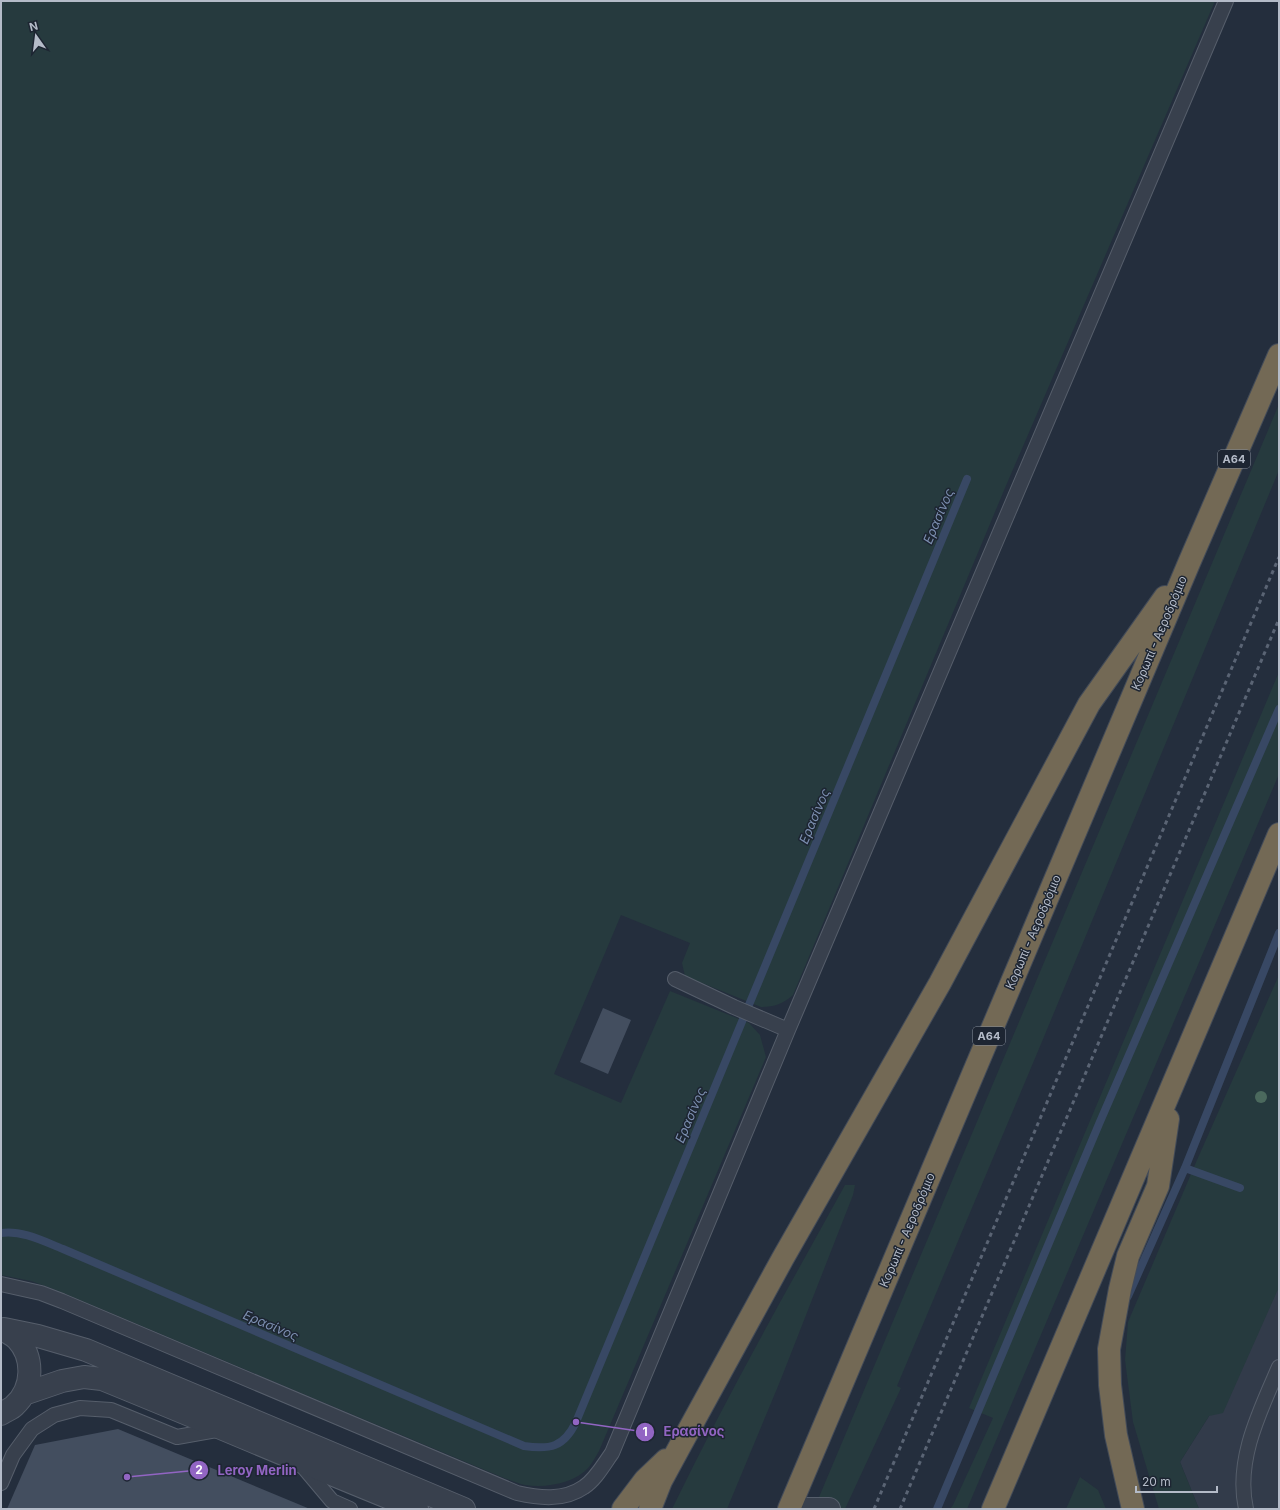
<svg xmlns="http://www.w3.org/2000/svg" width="1280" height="1510" font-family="Inter,sans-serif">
<rect width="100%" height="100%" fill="#242e3d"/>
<!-- airport -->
<path fill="#323b4a" d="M1279 1109V1509H1199L1180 1462 1209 1416Z"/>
<!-- green -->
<path fill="#263a3e" d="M1 1H1215L1005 488 793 995C783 1004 774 1007 761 1007L685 976 682 963 690 943 621 915 554 1074 621 1103 670 991 749 1023 760 1035 766 1057 599 1451C596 1456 593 1462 589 1467 574 1484 546 1488 525 1485 518 1484 511 1480 504 1478L51 1288 31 1281 1 1275Z
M1279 404V470L1041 1044 897 1386 901 1388 845 1509H814Z
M1279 672V774L967 1509H950L953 1505 993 1418 969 1408Z
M1279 975V1287L1223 1413 1209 1416 1180 1462 1199 1509H1159L1133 1422 1125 1360 1128 1322 1197 1160Z
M845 1185H855L853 1195 781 1379 727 1509H672C725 1399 786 1292 845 1185Z
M1080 1477 1098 1490 1106 1509H1066Z"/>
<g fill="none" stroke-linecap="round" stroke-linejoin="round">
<!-- stream -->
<path stroke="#384864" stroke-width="8" d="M1185 1168 1240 1188
M1 1233C22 1230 43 1241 63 1249L524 1446C550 1450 564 1447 576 1422L967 479
M1128 1296 1185 1168 1279 933
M937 1509 1099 1124 1279 709"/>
</g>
<!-- building -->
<path fill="#434e5f" d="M603 1008 631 1020 608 1074 580 1062Z
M118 1429 310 1509H7L35 1445Z"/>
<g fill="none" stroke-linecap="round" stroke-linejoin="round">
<!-- lane casing -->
<g stroke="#565e6b" stroke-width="16">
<path id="lane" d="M675 979 734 1007 788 1030
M1 1284 41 1293 62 1301 517 1493C539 1498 564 1501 584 1487 596 1479 604 1464 612 1453L788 1030 1226 1
M300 1463 332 1501 350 1509
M1 1483 13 1455 32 1429 54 1415 80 1408 111 1410 177 1437 222 1429
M1246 1509C1235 1460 1260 1411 1279 1367"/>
</g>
<!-- street casing -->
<g stroke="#565e6b" stroke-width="24">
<path id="street" d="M4 1329 38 1336 86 1350 464 1509
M24 1394 62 1381 84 1377 102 1379C208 1422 312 1467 417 1509
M1 1414C5 1411 11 1409 14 1406 34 1388 34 1357 17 1339 13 1335 8 1333 4 1330
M791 1509H829"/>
</g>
<!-- highway casing -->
<g stroke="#434b58" stroke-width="24">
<path id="highway" d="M623 1509 645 1480 666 1460
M650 1509 661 1481 680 1446 783 1258 940 983 1089 704 1165 597
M789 1509 1189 563 1279 355
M993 1509 1279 834
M1133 1509 1116 1435 1110 1385 1109 1349 1120 1289 1128 1256 1158 1186 1168 1119"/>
</g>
<!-- lane -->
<use href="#lane" stroke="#38404d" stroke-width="14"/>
<!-- street -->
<use href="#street" stroke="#38404d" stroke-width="22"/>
<!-- highway -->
<use href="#highway" stroke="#736955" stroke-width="22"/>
<!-- rail -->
<path stroke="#5a6474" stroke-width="3" stroke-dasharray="4 4" stroke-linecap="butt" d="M874 1509 1279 557
M900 1509 1279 619"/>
</g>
<!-- trees -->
<circle fill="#4b695d" cx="1261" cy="1097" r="6"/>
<g text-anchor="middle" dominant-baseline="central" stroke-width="3" stroke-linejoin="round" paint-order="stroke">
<!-- shield labels -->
<g fill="#1d2532" stroke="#878e9b" stroke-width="1">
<rect x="1218" y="450" width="32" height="18" rx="3"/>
<rect x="973" y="1027" width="32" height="18" rx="3"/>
</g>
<g font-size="11" font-weight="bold" fill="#b4bbc8">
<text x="1234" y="459">Α64</text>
<text x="989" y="1036">Α64</text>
</g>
<!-- street labels -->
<g font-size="12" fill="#b4bbc8" stroke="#1d2532">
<text transform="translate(1159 633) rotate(-67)">Κορωπί - Αεροδρόμιο</text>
<text transform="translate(1033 932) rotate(-67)">Κορωπί - Αεροδρόμιο</text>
<text transform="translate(907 1230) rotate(-67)">Κορωπί - Αεροδρόμιο</text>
</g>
<!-- water labels -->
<g font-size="13" font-style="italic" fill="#7c8fb0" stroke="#1d2532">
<text transform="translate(938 516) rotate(-67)">Ερασίνος</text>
<text transform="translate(814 816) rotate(-67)">Ερασίνος</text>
<text transform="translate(690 1115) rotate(-67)">Ερασίνος</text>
<text transform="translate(271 1325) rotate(23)">Ερασίνος</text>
</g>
</g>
<!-- callouts -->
<path fill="none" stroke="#9265c3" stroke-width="1.5" d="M576 1422L645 1432M127 1477L199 1470"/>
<g fill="#9265c3" stroke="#1d2532" stroke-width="1.5">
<circle cx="576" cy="1422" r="4"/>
<circle cx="127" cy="1477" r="4"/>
<circle cx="645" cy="1432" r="10"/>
<circle cx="199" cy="1470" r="10"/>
</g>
<g font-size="12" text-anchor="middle" font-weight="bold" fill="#fff">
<text x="645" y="1436">1</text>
<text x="199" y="1474">2</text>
</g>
<g font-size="13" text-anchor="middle" font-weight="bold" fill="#9265c3" stroke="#1d2532" stroke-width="3" stroke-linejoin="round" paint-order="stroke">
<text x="694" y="1436">Ερασίνος</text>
<text x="257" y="1475">Leroy Merlin</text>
</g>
<!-- border -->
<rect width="1280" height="1510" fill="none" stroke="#b4bbc8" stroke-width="4"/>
<!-- north arrow -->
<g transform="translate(36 36) rotate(346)" stroke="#1d2532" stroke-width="3" paint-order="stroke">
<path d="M0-3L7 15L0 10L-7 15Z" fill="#b4bbc8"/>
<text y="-6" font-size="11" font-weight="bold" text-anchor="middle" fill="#b4bbc8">N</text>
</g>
<!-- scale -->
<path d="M1136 1486v6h81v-6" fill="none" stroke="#b4bbc8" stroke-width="2"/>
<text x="1142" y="1486" font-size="12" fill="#b4bbc8" stroke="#1d2532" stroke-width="3" paint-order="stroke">20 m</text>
</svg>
